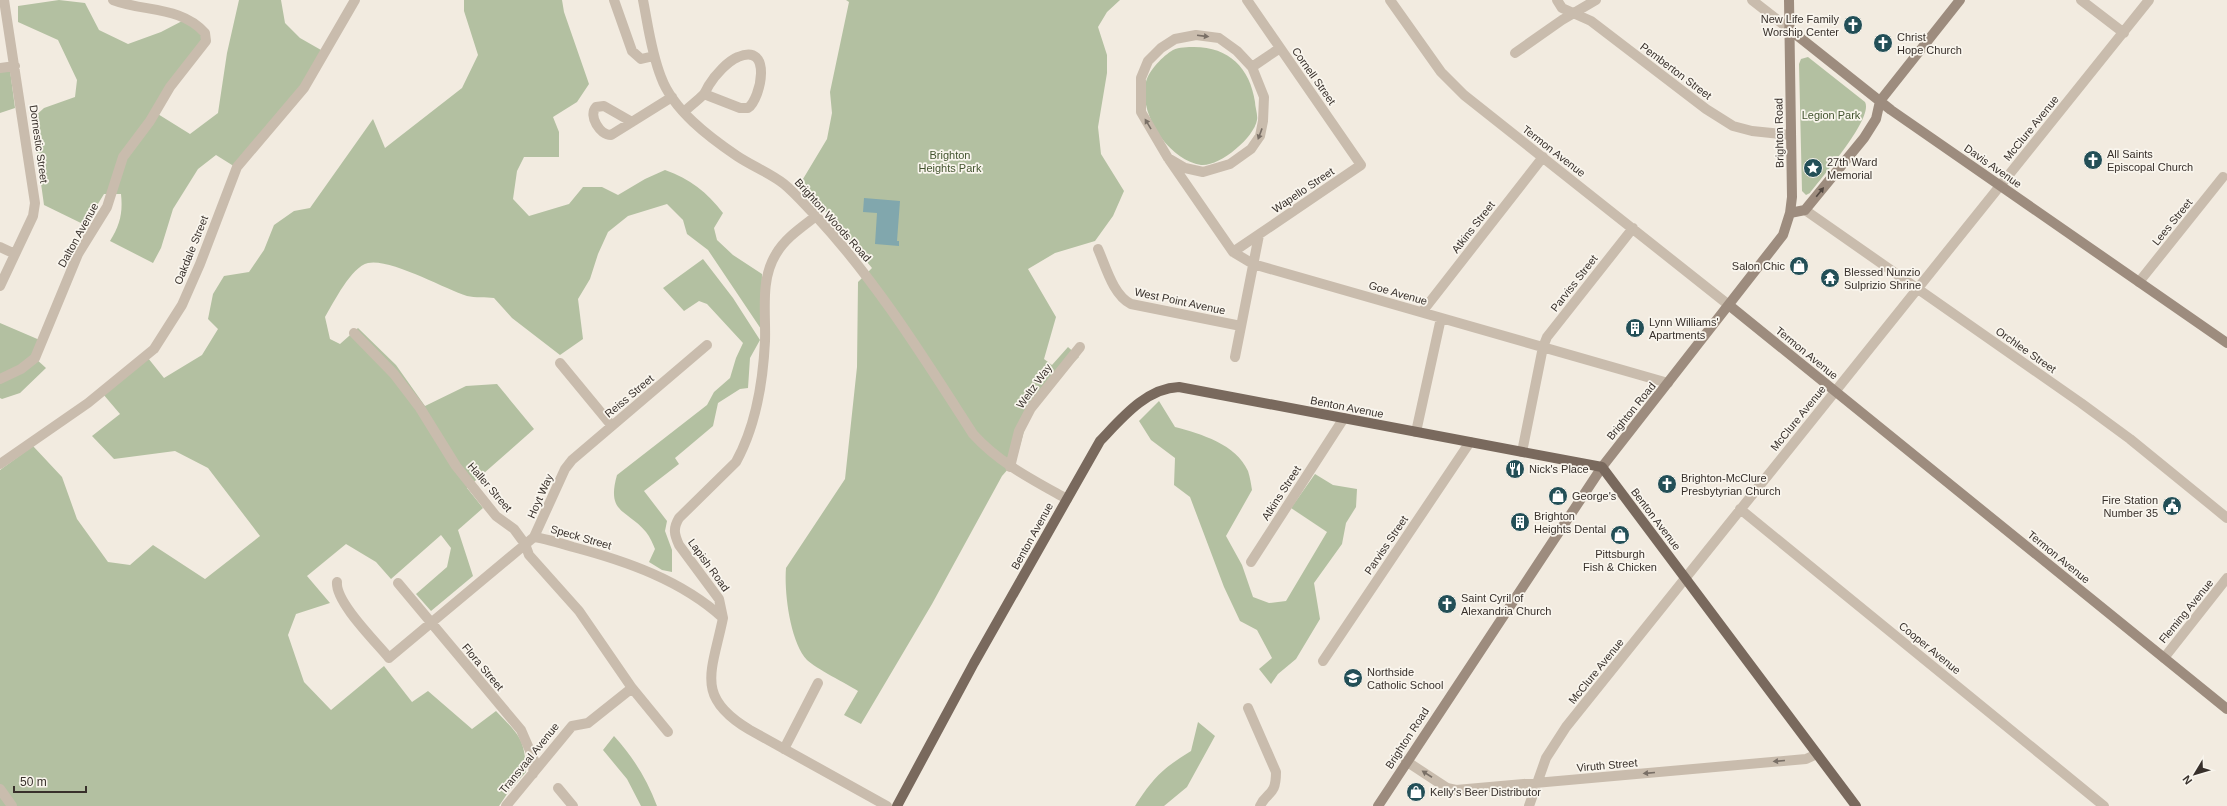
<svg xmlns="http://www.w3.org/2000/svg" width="2227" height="806" font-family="Arial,sans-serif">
<rect width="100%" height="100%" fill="#f2ebe0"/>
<!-- green -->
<path fill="#b3c0a1" d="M59 0 85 3 99 30 128 44 161 32 186 19 198 28 204 41 153 111 190 134 218 113 227 53 239 0H281L285 23 300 38 328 54 240 170 216 155 198 169 173 209 161 248 153 263 110 241C120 225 123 213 121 194H104L85 225 44 205 32 119 44 108 75 97 77 80 58 40 18 22V6Z
M464 0H562L564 12 589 84 577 102 553 117 559 132V157H524L517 171 513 199 529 216 569 204 583 187H602L618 195 645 179 665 170C690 179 707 192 723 213L714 228 717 240 733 255 762 274 761 329 708 250 687 234 683 220 667 204 628 216 608 232 598 254 590 279 578 299 583 339 560 355 512 318 494 298C486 297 475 298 467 296 445 289 390 258 368 263 351 267 334 302 325 317L330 339 340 344 358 328 396 365 425 406 466 386 497 384 534 429 467 488 483 508 458 530 473 576 431 611 416 594 447 567 451 548 441 535 391 579 376 562 346 544 307 576 330 603 296 614 288 635 304 682 331 710 384 666 412 702 428 691 472 729 496 711C519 735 525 738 526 772L509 791 499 806H0V470L33 446 62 477 77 519 108 562 130 565 153 545 205 579 260 536 208 468 175 451 114 459 92 436 120 414 103 394 148 358 164 378 202 355 218 329 208 319 213 294 224 276 249 272 264 250 274 225 294 211 310 208 373 119 385 148 462 88 478 55 464 11Z
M846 0H1120L1107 12 1098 27 1107 55V73L1098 127 1101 154 1124 191 1113 216 1095 241 1055 253 1028 269 1056 317 1044 359 1052 365 1068 347 1079 357 1060 375 1036 405 1026 424 1016 460 1002 476 932 604 861 724 844 715 858 691C847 684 815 668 807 660 790 642 784 592 786 568L845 479 857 367 858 282 872 268 816 200 800 184 827 139 832 113 830 92 849 2Z
M1194 47C1229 47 1250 68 1255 102 1255 107 1258 115 1257 120 1254 138 1219 167 1201 165 1168 160 1138 113 1146 82 1149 70 1163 56 1173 50 1179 47 1188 47 1194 47Z
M1808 57 1865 102C1874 118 1821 178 1810 193L1806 195 1802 191 1799 64 1801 59Z
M10 70 15 108 0 113V71Z
M703 259 733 298 760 340 750 358 748 388 740 389 718 403 713 426 675 458 679 464 644 491 667 521 665 531 672 550V572L662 570 649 562 655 549C653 544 650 537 646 532 627 509 606 514 617 475L707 405 714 392 730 378 736 358 743 343 707 304 699 301 684 311 663 288Z
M0 323 42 341 35 358 46 368 20 393 2 399 0 398Z
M1159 401 1175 427C1201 434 1236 444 1248 471 1250 477 1251 484 1252 490L1226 536 1242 565 1253 597 1269 603 1286 601 1327 532 1291 508 1315 474 1333 485 1357 489 1356 507 1346 523 1342 544 1314 583 1320 619 1296 659 1278 674 1271 684 1259 669 1272 658 1257 630 1240 621 1224 587 1190 497 1174 485 1175 458 1151 440 1139 421Z
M1198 722 1215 736 1187 787 1164 806H1135C1153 778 1163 768 1191 751Z
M614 736C633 757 647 779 657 806H641L627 779 603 750Z"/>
<!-- water -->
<path fill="#81a7ad" d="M864 198 900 201 897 241H899V246L875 244 877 213 863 212Z"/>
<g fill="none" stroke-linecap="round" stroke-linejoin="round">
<!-- street -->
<path stroke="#c9bcad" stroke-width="10" d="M614 0 632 51 641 59 654 56
M643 0C648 25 651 52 661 77 673 110 709 137 737 156 752 166 770 173 784 184 795 193 806 206 816 216 877 282 924 358 973 434 999 463 1033 480 1067 499
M1390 0 1441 72 1464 95 1730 306
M1557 0 1562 8 1591 21 1706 109 1733 126 1752 131 1791 135
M1752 0 1789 29
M2081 0 2124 33
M1515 53 1562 20 1596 0
M1252 67 1280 48
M0 68 15 66
M684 112C690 106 697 101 703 95 706 92 707 88 709 85 715 75 728 61 738 57 773 42 761 99 748 108H740L704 94
M632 122 604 106 596 107C588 116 600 135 611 135L672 97
M1168 158 1185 168 1203 172 1230 164 1251 149 1260 136 1263 121 1264 97 1252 67 1237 51 1219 38 1196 35 1175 39 1161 48 1148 61 1141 78V112L1168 158 1233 252 1253 264 1668 383
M1805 210 2081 403 2130 439 2227 518
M816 216C802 227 785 238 776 254 760 280 766 312 765 341 763 382 756 426 736 462L679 518C673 528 674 534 679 545L719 599 723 618C712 672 694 697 750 730L887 806
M0 247 15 254
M1098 249C1106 267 1113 295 1131 304L1241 326
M1233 252 1361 165 1247 0
M2139 282 2223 177
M0 286 33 216 35 203 4 0
M1422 312 1543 157
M354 333 394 374 420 408 456 466 496 516 514 529 525 544 529 555 579 611 632 688 668 732
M1235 357 1259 235
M560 363 612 426
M0 379 21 369 35 358 78 254 107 207 123 157 150 121 170 87 206 41 205 33C181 6 144 12 113 0
M1416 432 1441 318
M1522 452 1543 347 1547 337 1633 228
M0 464 88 403 154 349 182 305 200 264 237 167 304 88 355 0
M1010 467 1019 431 1031 408 1080 347
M1740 509 2104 806
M534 537 565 469 572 460 707 345
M1251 562 1344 418
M337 582C335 602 376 642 389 658L534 537C547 539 560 543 573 547 626 561 681 580 723 618
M398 583 521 730 534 760 533 774
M2164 658 2227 578
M1323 661 1470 442
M1248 708 1276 772C1276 797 1267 791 1260 806
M784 749 818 683
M1406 761 1447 788 1456 790 1806 759 1817 754
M558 788 573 806
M0 789 12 806
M506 806 572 726 588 723 632 688
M1529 806 1546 758 1566 727 2149 0"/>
<!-- secondary -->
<path stroke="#9d8c7e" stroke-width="10" d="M1789 29 1891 110 2227 343
M1790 213 1805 210 1864 138 1876 119 1880 101 1960 0
M1730 306 2227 709
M1378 806 1602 467 1783 235 1790 213 1792 197 1789 0"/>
<!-- primary -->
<path stroke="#79695d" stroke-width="10" d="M897 806 974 663 1100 441C1121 419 1146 388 1179 387L1602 467 1856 806"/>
</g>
<!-- one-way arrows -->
<defs><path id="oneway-solid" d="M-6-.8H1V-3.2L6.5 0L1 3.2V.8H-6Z"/></defs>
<g fill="#796f66">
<use href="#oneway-solid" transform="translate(1203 36) rotate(7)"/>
<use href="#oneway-solid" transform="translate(1148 124) rotate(-121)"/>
<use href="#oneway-solid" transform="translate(1260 134) rotate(110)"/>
<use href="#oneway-solid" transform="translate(1779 761) rotate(175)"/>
<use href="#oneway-solid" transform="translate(1649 773) rotate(175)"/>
<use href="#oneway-solid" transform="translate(1427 774) rotate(-147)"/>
</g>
<use fill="#514740" href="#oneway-solid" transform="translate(1820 192) rotate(-51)"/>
<!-- icons -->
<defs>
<g id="church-disc" transform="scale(1)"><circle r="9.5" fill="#234f57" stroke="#f9f5ed"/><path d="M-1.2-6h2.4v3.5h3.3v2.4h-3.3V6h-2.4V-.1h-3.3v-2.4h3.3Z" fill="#fff"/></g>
<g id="sight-disc" transform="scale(1)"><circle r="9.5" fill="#234f57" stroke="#f9f5ed"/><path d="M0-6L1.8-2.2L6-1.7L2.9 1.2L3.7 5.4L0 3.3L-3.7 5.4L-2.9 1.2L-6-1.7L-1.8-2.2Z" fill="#fff"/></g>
<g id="shop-disc" transform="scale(1)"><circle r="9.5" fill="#234f57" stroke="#f9f5ed"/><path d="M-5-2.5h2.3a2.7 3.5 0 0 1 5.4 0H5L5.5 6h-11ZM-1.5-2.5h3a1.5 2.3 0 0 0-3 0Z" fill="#fff"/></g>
<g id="temple-disc" transform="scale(1)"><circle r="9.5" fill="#234f57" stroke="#f9f5ed"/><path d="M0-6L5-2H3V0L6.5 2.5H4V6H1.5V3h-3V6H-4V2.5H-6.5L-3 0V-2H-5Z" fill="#fff"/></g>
<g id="building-disc" transform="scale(1)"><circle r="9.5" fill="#234f57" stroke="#f9f5ed"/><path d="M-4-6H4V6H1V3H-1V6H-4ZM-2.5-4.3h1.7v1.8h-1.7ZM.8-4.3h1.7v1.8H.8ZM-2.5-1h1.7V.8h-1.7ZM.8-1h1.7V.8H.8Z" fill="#fff"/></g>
<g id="restaurant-disc" transform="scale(1)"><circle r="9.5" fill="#234f57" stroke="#f9f5ed"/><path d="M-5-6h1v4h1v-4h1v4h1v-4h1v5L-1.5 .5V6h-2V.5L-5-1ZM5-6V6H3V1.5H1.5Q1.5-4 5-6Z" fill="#fff"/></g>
<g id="civic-disc" transform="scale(1)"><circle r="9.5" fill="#234f57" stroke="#f9f5ed"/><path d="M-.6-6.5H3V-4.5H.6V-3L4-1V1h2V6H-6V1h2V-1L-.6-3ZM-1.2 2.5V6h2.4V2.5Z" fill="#fff"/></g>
<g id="school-disc" transform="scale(1)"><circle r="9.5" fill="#234f57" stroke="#f9f5ed"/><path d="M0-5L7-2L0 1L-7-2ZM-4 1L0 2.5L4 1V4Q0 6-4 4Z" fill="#fff"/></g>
</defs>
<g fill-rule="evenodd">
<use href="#church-disc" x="1853" y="25"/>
<use href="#church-disc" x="1883" y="43"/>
<use href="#church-disc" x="2093" y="160"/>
<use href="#sight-disc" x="1813" y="168"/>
<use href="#shop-disc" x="1799" y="266"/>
<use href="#temple-disc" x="1830" y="278"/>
<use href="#building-disc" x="1635" y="328"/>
<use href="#restaurant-disc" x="1515" y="469"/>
<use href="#church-disc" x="1667" y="484"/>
<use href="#shop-disc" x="1558" y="496"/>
<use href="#civic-disc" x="2172" y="506"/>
<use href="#building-disc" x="1520" y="522"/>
<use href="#shop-disc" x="1620" y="535"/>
<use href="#church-disc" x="1447" y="604"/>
<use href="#school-disc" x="1353" y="678"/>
<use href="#shop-disc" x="1416" y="792"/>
</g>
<g text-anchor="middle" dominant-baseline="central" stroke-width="3.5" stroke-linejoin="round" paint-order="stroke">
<!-- poi labels -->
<g font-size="11" fill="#38302b" stroke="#f9f5ed" text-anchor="start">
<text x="1839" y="19" text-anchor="end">New Life Family<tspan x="1839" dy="13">Worship Center</tspan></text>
<text x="1897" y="37">Christ<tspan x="1897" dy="13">Hope Church</tspan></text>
<text x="2107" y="154">All Saints<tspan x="2107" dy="13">Episcopal Church</tspan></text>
<text x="1827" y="162">27th Ward<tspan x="1827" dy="13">Memorial</tspan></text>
<text x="1785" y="266" text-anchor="end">Salon Chic</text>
<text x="1844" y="272">Blessed Nunzio<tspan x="1844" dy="13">Sulprizio Shrine</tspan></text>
<text x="1649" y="322">Lynn Williams'<tspan x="1649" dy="13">Apartments</tspan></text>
<text x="1529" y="469">Nick's Place</text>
<text x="1681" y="478">Brighton-McClure<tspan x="1681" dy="13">Presbytyrian Church</tspan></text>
<text x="1572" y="496">George's</text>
<text x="2158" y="500" text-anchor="end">Fire Station<tspan x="2158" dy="13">Number 35</tspan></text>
<text x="1534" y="516">Brighton<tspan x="1534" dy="13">Heights Dental</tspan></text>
<text x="1620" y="554" text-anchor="middle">Pittsburgh<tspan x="1620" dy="13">Fish &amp; Chicken</tspan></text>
<text x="1461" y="598">Saint Cyril of<tspan x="1461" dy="13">Alexandria Church</tspan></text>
<text x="1367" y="672">Northside<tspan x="1367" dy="13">Catholic School</tspan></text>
<text x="1430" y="792">Kelly's Beer Distributor</text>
</g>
<!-- street labels -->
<g font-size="11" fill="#38302b" stroke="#f9f5ed">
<text transform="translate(1676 71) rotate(37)">Pemberton Street</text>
<text transform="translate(1314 76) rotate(55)">Cornell Street</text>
<text transform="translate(2031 128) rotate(-51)">McClure Avenue</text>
<text transform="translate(1779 133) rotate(-91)">Brighton Road</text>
<text transform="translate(39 144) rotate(82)">Dornestic Street</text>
<text transform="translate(1554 151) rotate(38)">Termon Avenue</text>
<text transform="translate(1993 166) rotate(35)">Davis Avenue</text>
<text transform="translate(1303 190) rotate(-34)">Wapello Street</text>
<text transform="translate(833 220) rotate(48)">Brighton Woods Road</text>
<text transform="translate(2172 222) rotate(-51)">Lees Street</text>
<text transform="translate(1473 227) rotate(-52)">Atkins Street</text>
<text transform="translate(78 235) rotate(-61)">Dalton Avenue</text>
<text transform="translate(191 250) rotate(-68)">Oakdale Street</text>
<text transform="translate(1574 283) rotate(-52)">Parviss Street</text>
<text transform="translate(1398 293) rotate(16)">Goe Avenue</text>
<text transform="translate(1180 301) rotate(12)">West Point Avenue</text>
<text transform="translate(2026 350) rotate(35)">Orchlee Street</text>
<text transform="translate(1807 353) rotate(39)">Termon Avenue</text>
<text transform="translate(1034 386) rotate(-54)">Weltz Way</text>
<text transform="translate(629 396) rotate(-40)">Reiss Street</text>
<text transform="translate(1347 407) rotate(11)">Benton Avenue</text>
<text transform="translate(1631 411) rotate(-51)">Brighton Road</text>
<text transform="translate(1798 418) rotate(-51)">McClure Avenue</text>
<text transform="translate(490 487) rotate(49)">Haller Street</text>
<text transform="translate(1281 493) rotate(-57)">Atkins Street</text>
<text transform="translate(540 496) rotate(-66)">Hoyt Way</text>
<text transform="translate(1656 519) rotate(53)">Benton Avenue</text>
<text transform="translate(1032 536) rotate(-61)">Benton Avenue</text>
<text transform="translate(581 537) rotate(16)">Speck Street</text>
<text transform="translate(1386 545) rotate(-56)">Parviss Street</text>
<text transform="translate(2059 557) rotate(39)">Termon Avenue</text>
<text transform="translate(709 565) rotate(54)">Lapish Road</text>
<text transform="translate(2186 611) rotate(-51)">Fleming Avenue</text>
<text transform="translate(1930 648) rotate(39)">Cooper Avenue</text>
<text transform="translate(483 667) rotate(50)">Flora Street</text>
<text transform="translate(1596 671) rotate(-51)">McClure Avenue</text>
<text transform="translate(1407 738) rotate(-57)">Brighton Road</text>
<text transform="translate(529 758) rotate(-51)">Transvaal Avenue</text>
<text transform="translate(1607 765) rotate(-5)">Viruth Street</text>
</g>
<!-- park labels -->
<g font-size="11" fill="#445530" stroke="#f9f5ed">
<text x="1831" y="115">Legion Park</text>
<text x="950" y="155">Brighton<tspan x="950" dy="13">Heights Park</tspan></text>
</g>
</g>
<!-- north arrow -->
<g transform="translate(2195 774) rotate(232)" stroke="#f9f5ed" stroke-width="3" paint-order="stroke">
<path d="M0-3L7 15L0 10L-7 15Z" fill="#38302b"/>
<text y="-6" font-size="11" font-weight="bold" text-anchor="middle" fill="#38302b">N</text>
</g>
<!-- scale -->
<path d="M14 786v6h72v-6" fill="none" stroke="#38302b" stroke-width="2"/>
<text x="20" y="786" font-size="12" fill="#38302b" stroke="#f9f5ed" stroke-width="3" paint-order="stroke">50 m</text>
</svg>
